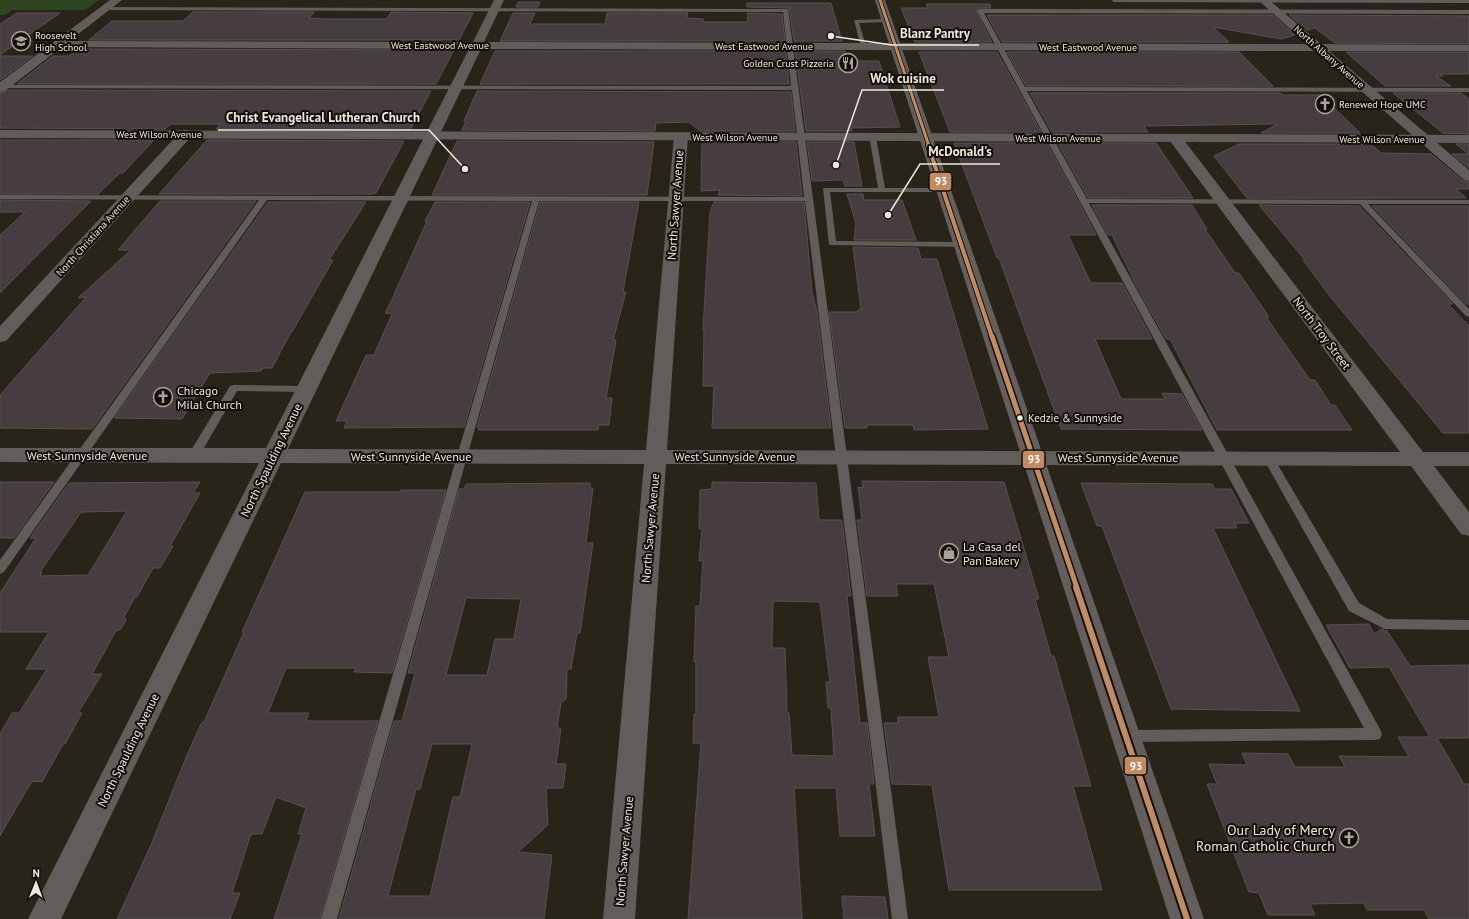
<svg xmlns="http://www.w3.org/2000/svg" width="1469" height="919" font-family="'PT Sans',sans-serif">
<rect width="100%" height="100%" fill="#28241a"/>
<!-- green -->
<path fill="#2f4420" d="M0 0H99L85 10H12L5 15H0Z"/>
<!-- building -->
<path fill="#453d40" stroke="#565250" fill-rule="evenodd" d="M518 2H540L538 7H516Z
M747 3H831L842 41H794L789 8 747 7Z
M926 4H990L991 8H980L976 11 992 42H915L901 8H928Z
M193 12H314L309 18 325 19H387L391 12 473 13 459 40H89L112 21H183Z
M17 13H60L0 55V24Z
M513 13H535L530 24H605L607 13H688L687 18 703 19V22H748L747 13 782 14 785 41H500Z
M987 15H1273L1295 35 1281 39 1213 27 1229 42H1002Z
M1289 15 1469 16V44L1335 43 1315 28 1307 30Z
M77 49 454 50 436 84H17L53 56H69Z
M495 51H786L789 84H480Z
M795 51H845L847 61H879L900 127 851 128 852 131H806Z
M919 52H997L1041 132H950Z
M1007 52H1239L1273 86H1026Z
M1346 52H1469V74H1440L1443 76H1436L1451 86H1385Z
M0 56H33L0 80Z
M9 90 431 91 410 130 216 129 221 124H171L165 129 0 128V93Z
M477 91 791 92 795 131H700L689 122 656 123 655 131 462 130 466 121H464Z
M1030 93H1280L1282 95H1321L1360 133H1261L1278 124 1144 126 1148 132H1052Z
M1393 93H1461L1469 99V134L1443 133Z
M0 140H154L123 173H120L98 194H0Z
M207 140 404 141 376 193 371 194H159Z
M457 141 654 142 647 195H432Z
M702 142H796L802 196 718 195 720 190 701 191Z
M807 142H854L862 186H845L843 180 812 181Z
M954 143H1047L1096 235H1068L1091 283H1122L1152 339H1095L1121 399H1165L1162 393 1182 394 1202 430 1061 429 999 258H997Z
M1058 143H1156L1193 198H1088Z
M1239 144H1371L1381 153 1431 154 1463 181 1469 182V189H1456L1466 198H1247L1214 156Z
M1456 144H1469V168L1452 154H1468Z
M847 194H863L864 200H902L916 240H854L856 223Z
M0 200 91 201 0 293V235L25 212H0Z
M160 201H256L92 429 0 428V395L86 297 78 298 131 250H118Z
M268 202H366L329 260H333L292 332H291L272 368H263L261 371 210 373 182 419 114 418Z
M435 202H530L464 427 344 428 347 421H336L366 355H374L392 314 385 313 395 294H394L401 279 427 221H425Z
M540 202H639L623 292H626L613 340H616L606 398H612L609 425H599L598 430H478L479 427H477Z
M714 202H804L812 292 817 312 831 428H712L714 386H703L704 330H703L710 212Z
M1092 205H1192L1207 229H1205L1235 273H1239L1269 317H1266L1310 380H1315L1331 405H1335L1352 430H1217L1170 339H1166L1135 283 1112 235H1108Z
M1259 205 1359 206 1453 304H1448L1469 326V433H1443L1329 295 1303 260H1305Z
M1372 206H1469V304H1466Z
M853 247 918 248 921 259H937L988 429 914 430 913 425H867V428H845L829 312H858V310H861Z
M862 481 1004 482 1039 599H1035L1051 656H1054L1091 786H1073L1102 890H949L932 785 892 784 884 723H898V717H939L928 657H949L934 584H896L898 596H867L857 520H862L858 487 863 488Z
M0 482H54L14 538H0Z
M200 482 193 493H200L170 546H173L160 568H153L137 597H135L124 617 126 620 121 629 116 631 92 674H102L78 713H82L65 744H63L42 782 33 781 29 786 0 836V734L12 713H19L47 669H26L49 632H0V593L36 538H30L69 483ZM127 511 88 575 40 576 42 572H40L81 512Z
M712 482 816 483 819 520H842L851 596H847L860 723H867L874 784H869L875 836H840L836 788H794L802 919H688L701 743H693L694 714H696V662H694L696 606H700L703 560 699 561 702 529H699L700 490 712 489ZM773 601 820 602 830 682H826L828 708H831L834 756 792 755 789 713H787L785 648H772Z
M590 483V488H593L586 543H593L580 633H577L571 669H567L566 699 561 703 557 727 561 729 556 764H566L563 788H546L548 825 518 852 552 855 544 919H339L394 721H402L415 673H408L459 489H464L466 484ZM466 598 521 599 514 639H495L487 675H446ZM432 744H472L460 797H453L430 896H388L416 789H420Z
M1081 483 1212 484 1215 489H1231L1249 523H1235L1237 528H1213L1300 711 1171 709 1102 526H1097Z
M401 490H446L392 673 354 672 356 668H286L268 713H309L306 721H378L320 919H274L302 834H298L306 808 276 797 262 834H251L232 893H240L230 919H117L151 845 187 755 202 722H204L244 632H242L305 492H400Z
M1369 624 1374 634 1382 629 1387 631 1410 666 1469 665V738H1437L1464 784H1469V919H1429L1424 910H1367L1364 903 1310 904 1315 915H1268L1259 893 1249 892 1207 784H1217L1209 764 1247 765 1242 753 1288 754 1295 767H1345L1339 756 1409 757 1398 737H1430L1389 667 1350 668 1326 625Z
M842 896 885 897 888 919H844Z"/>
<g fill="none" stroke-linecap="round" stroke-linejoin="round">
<!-- service -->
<path fill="#605d5b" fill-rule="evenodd" d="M1111 0H1469V3L1114 2Z
M105 7 788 9 908 919H892L805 201H539L337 919H321L532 201 267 200 4 572 0 574V560L259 200 0 199V195L804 197 792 90 2 88 0 87V85L791 86 783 12 103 10Z
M980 9 1469 10V14L984 13 1025 87 1469 88V92L1027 91 1087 199 1469 200V204H1368L1469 309V317L1466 316 1360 204 1089 203 1380 729 1382 734 1380 739 1375 740 1127 742 1122 741 1120 736 1122 731 1127 730 1364 728 977 11Z
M888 19V21L886 22 859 23 866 46 861 47 854 20Z
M869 135 876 137 885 188H943L947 190 943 192H830L836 241 961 242 965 245 964 247 829 245 823 188H878Z
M234 385 306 386 311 389 306 392 237 391 198 458H190L189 455 190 452 230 386Z
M1268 454 1272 455 1359 603 1387 619 1469 620V630L1385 629 1349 611 1263 458Z"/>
<!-- minor -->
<path fill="#605d5b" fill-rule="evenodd" d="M494 0H504L484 42 1307 44 1258 0H1269L1321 44 1469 45V51H1329L1469 170V181L1464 180 1315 51 481 49 288 449 646 450 674 136 676 133H686L688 136 667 450 1400 452 1170 141 1168 138 1170 135H1180L1423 452H1469V466H1434L1469 512V536L1461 534 1411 466 666 464 635 919H603L644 464 281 463 61 919H28L259 463 0 462V448H266L469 49 59 47 53 44 59 41 473 42Z
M186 130 191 131 193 134 191 137 6 341 0 342V326L181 131Z"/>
<!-- tertiary -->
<path fill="#605d5b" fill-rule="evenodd" d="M110 0H122L5 91 0 92V82Z
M0 130 1469 135V143L0 138Z"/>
<!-- secondary -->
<path fill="#645f5c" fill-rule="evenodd" d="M875 0H885L1204 919H1170Z"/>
<!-- bus-1-far3 casing -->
<g stroke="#130f08" stroke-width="4.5">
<path id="bus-1-far3" d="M880 0 929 146"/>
</g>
<!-- bus-1-far2 casing -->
<g stroke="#130f08" stroke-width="6">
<path id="bus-1-far2" d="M928 145 992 337"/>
</g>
<!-- bus-1-far1 casing -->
<g stroke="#130f08" stroke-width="8">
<path id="bus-1-far1" d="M992 336 1077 588"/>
</g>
<!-- bus-1 casing -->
<g stroke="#130f08" stroke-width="10">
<path id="bus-1" d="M1076 587 1187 919"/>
</g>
<!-- bus-1-far3 -->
<use href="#bus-1-far3" stroke="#c18c65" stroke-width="3"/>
<!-- bus-1-far2 -->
<use href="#bus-1-far2" stroke="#c18c65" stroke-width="4"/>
<!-- bus-1-far1 -->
<use href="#bus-1-far1" stroke="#c18c65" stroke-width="5"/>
<!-- bus-1 -->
<use href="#bus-1" stroke="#c18c65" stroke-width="6"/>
</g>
<!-- icons -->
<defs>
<g id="school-ring" transform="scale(1)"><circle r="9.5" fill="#130f08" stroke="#a9a499" stroke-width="1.5"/><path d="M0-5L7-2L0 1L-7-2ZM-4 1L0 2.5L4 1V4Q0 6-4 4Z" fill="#a9a499"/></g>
<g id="restaurant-ring" transform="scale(1)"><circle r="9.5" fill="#130f08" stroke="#a9a499" stroke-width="1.5"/><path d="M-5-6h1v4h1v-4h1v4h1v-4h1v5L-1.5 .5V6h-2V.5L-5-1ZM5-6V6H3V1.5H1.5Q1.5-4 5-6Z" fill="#a9a499"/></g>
<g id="church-ring" transform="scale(1)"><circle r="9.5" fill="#130f08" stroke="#a9a499" stroke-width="1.5"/><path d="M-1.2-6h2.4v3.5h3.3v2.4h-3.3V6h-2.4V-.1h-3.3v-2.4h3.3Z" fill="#a9a499"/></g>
<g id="shop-ring" transform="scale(1)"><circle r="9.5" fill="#130f08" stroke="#a9a499" stroke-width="1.5"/><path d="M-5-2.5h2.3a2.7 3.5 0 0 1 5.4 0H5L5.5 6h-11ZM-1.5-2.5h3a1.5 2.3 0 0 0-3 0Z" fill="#a9a499"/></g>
</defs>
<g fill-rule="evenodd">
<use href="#school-ring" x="21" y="41"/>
<use href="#restaurant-ring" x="848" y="63"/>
<use href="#church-ring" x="1325" y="104"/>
<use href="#church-ring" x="163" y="397"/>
<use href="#shop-ring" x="949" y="553"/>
<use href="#church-ring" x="1349" y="838"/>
</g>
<!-- markers -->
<circle fill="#eee9de" stroke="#130f08" stroke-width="1.5" cx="1020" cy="418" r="3.5"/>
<g text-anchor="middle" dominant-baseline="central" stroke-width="4" stroke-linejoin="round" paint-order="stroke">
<!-- far-poi labels -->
<g font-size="10" fill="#eee9de" stroke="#130f08" text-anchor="start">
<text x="35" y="35">Roosevelt<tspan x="35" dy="12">High School</tspan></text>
<text x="834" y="63" text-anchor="end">Golden Crust Pizzeria</text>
<text x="1339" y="104">Renewed Hope UMC</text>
</g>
<!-- far-street labels -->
<g font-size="10" fill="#eee9de" stroke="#130f08">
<text x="440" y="45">West Eastwood Avenue</text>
<text x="764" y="46">West Eastwood Avenue</text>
<text x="1088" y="47">West Eastwood Avenue</text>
<text transform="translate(1329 57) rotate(41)">North Albany Avenue</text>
<text x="159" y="134">West Wilson Avenue</text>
<text x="735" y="137">West Wilson Avenue</text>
<text x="1058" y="138">West Wilson Avenue</text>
<text x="1382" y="139">West Wilson Avenue</text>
<text transform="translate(93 236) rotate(-48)">North Christiana Avenue</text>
</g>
<!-- bus labels -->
<g font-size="11" fill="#eee9de" stroke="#130f08" text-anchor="start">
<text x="1028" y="418">Kedzie &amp; Sunnyside</text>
</g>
<!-- street labels -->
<g font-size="12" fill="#eee9de" stroke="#130f08">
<text transform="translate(675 205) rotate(-86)">North Sawyer Avenue</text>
<text transform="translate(1322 333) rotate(53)">North Troy Street</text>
<text x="87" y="455">West Sunnyside Avenue</text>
<text x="411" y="456">West Sunnyside Avenue</text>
<text x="735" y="456">West Sunnyside Avenue</text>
<text x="1118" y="457">West Sunnyside Avenue</text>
<text transform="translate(271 460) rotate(-64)">North Spaulding Avenue</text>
<text transform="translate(650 528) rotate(-85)">North Sawyer Avenue</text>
<text transform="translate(128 750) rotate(-64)">North Spaulding Avenue</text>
<text transform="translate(624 851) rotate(-85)">North Sawyer Avenue</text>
</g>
<!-- poi labels -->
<g font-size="12" fill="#eee9de" stroke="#130f08" text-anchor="start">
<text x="177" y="390">Chicago<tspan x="177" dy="14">Milal Church</tspan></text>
<text x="963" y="546">La Casa del<tspan x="963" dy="14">Pan Bakery</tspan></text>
</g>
<!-- near-poi labels -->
<g font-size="14" fill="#eee9de" stroke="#130f08" text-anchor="end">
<text x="1335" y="830">Our Lady of Mercy<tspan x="1335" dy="16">Roman Catholic Church</tspan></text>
</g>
</g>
<!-- callouts -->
<path fill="none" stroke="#eee9de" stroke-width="1.5" d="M831 36L892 45H979M836 165L862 90H944M465 169L429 130H218M888 215L920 164H1000"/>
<g fill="#eee9de" stroke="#130f08" stroke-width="1.5">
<circle cx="831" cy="36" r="4"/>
<circle cx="836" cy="165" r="4"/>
<circle cx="465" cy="169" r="4"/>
<circle cx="888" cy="215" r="4"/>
</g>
<g font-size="13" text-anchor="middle" font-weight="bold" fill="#eee9de" stroke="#130f08" stroke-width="4" stroke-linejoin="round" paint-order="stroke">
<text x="935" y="38">Blanz Pantry</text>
<text x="903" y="83">Wok cuisine</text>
<text x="323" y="122">Christ Evangelical Lutheran Church</text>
<text x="960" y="156">McDonald's</text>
</g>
<g stroke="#130f08" stroke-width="1.5">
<rect x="929" y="172" width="23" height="19" rx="4" fill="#c18c65"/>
<rect x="1022" y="450" width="23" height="19" rx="4" fill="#c18c65"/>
<rect x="1124" y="756" width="23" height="19" rx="4" fill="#c18c65"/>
</g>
<g font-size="11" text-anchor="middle" font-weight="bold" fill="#fff">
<text x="941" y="185">93</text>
<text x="1034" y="463">93</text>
<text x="1136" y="770">93</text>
</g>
<!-- north arrow -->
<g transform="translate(36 883) rotate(1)" stroke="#130f08" stroke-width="3" paint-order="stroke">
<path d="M0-3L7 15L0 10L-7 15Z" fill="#eee9de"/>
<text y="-6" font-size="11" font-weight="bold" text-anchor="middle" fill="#eee9de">N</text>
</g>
</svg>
